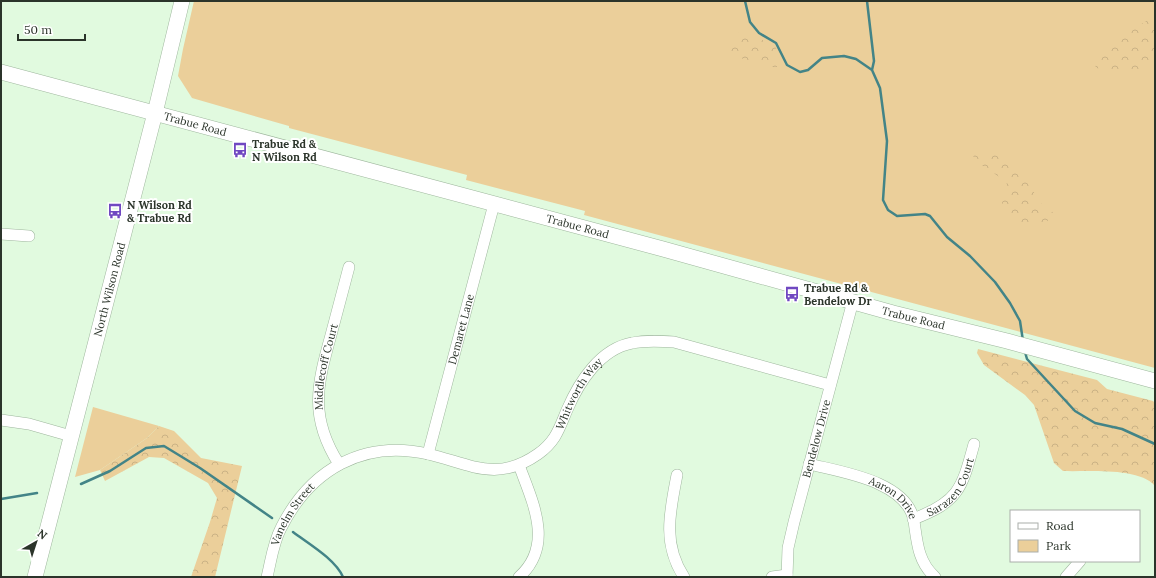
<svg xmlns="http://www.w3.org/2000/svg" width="1156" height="578" font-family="Lora,serif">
<defs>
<pattern id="forest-crowns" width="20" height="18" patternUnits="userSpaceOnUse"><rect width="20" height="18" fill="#ebcf9a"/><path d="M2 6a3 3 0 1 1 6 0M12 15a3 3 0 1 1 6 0" fill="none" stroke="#cab285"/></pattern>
</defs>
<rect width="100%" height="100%" fill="#e1fadf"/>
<!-- green -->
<path fill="#ebcf9a" d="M194 1H1155V368L584 215 585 211 466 180 467 175 289 128V126L192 98 178 76 183 49Z
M93 407 159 426 147 438 100 470 75 477Z"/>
<!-- forest -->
<path fill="url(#forest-crowns)" d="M1155 16V59L1134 72 1095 68 1097 61 1136 27Z
M740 30 776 46 777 68 729 55Z
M985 151 1007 160 1031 185 1037 200 1055 214 1043 225H1025L1007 215 1002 203 1007 182 975 161 972 152Z
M978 349 1097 380 1107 389 1153 401 1155 403V486C1139 467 1087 472 1063 471L1054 463 1034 405 1025 395 984 365 977 353Z
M159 426 174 431 201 458 242 466 215 577H191L210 522 217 498 208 483 164 458 149 457 105 481 100 470 147 438Z"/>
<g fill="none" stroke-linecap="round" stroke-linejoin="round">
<!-- stream -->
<path stroke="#438487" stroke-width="2.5" d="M745 1 750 22 759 33 776 43 787 65 800 72 808 70 822 58 844 56 856 59 872 70 880 88 887 141 883 200 888 210 897 216 925 214 930 216 947 237 970 256 995 282 1010 303 1020 321 1023 341
M867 1 874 61 872 70
M1025 352 1027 359 1075 411 1095 423 1122 429 1155 444
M81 484 110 471 146 448 164 446 200 468 272 518
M1 499 37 493
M293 532C309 544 335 559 343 577"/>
<!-- street casing -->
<g stroke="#9eb69d" stroke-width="12">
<g id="street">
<path d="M1 234 29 236"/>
<path d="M1 420 29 424 71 436"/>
<path id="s1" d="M428 454 494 204"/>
<path id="s2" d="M339 464C309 417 317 385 331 335 337 312 343 290 349 267"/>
<path id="s3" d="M809 464C841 472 907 481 914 521 917 542 918 562 935 577"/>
<path d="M519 465C532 501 555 545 519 577"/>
<path d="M677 475C670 511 662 544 684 577"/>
<path id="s4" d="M913 519C959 502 962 488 974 444"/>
<path id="s5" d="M267 577C271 561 273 543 281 528 310 470 363 439 428 454 470 464 497 483 538 454 556 441 559 429 567 410 579 382 600 349 632 343 646 340 660 341 674 342L830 385"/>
<path d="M772 577 787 575"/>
<path id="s6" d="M787 577 788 548 794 522 853 301"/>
<path d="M1066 577 1080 561"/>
</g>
</g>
<!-- secondary casing -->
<g stroke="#9eb69d" stroke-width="16">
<g id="secondary">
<path id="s7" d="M1 72 663 249 893 313 1007 341 1155 381"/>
<path id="s8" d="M35 577 155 113 182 1"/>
</g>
</g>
<!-- street -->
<use href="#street" stroke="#fff" stroke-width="11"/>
<!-- secondary -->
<use href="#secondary" stroke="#fff" stroke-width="15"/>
</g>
<!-- icons -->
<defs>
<g id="bus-bare" transform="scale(1.2)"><path d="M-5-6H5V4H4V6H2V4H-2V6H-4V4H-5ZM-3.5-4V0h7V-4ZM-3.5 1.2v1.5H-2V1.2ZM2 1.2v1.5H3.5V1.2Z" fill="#7048c1" stroke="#fff" stroke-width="2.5" paint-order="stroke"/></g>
</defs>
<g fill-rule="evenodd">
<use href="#bus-bare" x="240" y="150"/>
<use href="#bus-bare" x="115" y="211"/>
<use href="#bus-bare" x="792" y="294"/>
</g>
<g text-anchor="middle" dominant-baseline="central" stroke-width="4" stroke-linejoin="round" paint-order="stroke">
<!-- street labels -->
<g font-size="11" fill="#2b342a" stroke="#fff">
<text stroke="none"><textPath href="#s7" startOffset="201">Trabue Road</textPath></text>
<text stroke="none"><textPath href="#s7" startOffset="597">Trabue Road</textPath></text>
<text stroke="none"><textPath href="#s8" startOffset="297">North Wilson Road</textPath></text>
<text stroke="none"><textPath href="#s7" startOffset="945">Trabue Road</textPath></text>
<text stroke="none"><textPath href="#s1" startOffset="129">Demaret Lane</textPath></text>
<text stroke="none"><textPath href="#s2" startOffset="102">Middlecoff Court</textPath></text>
<text stroke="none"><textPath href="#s5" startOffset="419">Whitworth Way</textPath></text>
<text stroke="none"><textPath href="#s6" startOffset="142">Bendelow Drive</textPath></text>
<text stroke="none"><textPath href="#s4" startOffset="52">Sarazen Court</textPath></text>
<text stroke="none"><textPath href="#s3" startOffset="93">Aaron Drive</textPath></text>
<text stroke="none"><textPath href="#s5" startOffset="69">Vanelm Street</textPath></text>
</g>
<!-- poi labels -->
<g font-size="11" font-weight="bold" fill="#2b342a" stroke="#fff" text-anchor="start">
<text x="252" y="144">Trabue Rd &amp;<tspan x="252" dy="13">N Wilson Rd</tspan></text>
<text x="127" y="205">N Wilson Rd<tspan x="127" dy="13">&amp; Trabue Rd</tspan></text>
<text x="804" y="288">Trabue Rd &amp;<tspan x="804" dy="13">Bendelow Dr</tspan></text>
</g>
</g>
<!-- border -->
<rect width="1156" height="578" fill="none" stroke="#2b342a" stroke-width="4"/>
<!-- legend -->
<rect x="1010" y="510" width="130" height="52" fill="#ffffff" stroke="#aaaeaa"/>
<rect x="1018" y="523" width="20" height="6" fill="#ffffff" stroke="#aaaeaa"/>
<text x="1046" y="530" font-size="12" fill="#2b342a">Road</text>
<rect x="1018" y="540" width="20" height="12" fill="#ebcf9a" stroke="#aaaeaa"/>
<text x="1046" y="550" font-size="12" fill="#2b342a">Park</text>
<!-- north arrow -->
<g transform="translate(36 542) rotate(39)" stroke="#ffffff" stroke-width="3" paint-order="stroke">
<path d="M0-3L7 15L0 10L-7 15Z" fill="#2b342a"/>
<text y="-6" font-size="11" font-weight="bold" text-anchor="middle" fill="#2b342a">N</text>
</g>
<!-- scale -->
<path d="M18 34v6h67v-6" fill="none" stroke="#2b342a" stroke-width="2"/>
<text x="24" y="34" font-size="12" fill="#2b342a" stroke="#ffffff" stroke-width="3" paint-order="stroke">50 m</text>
</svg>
